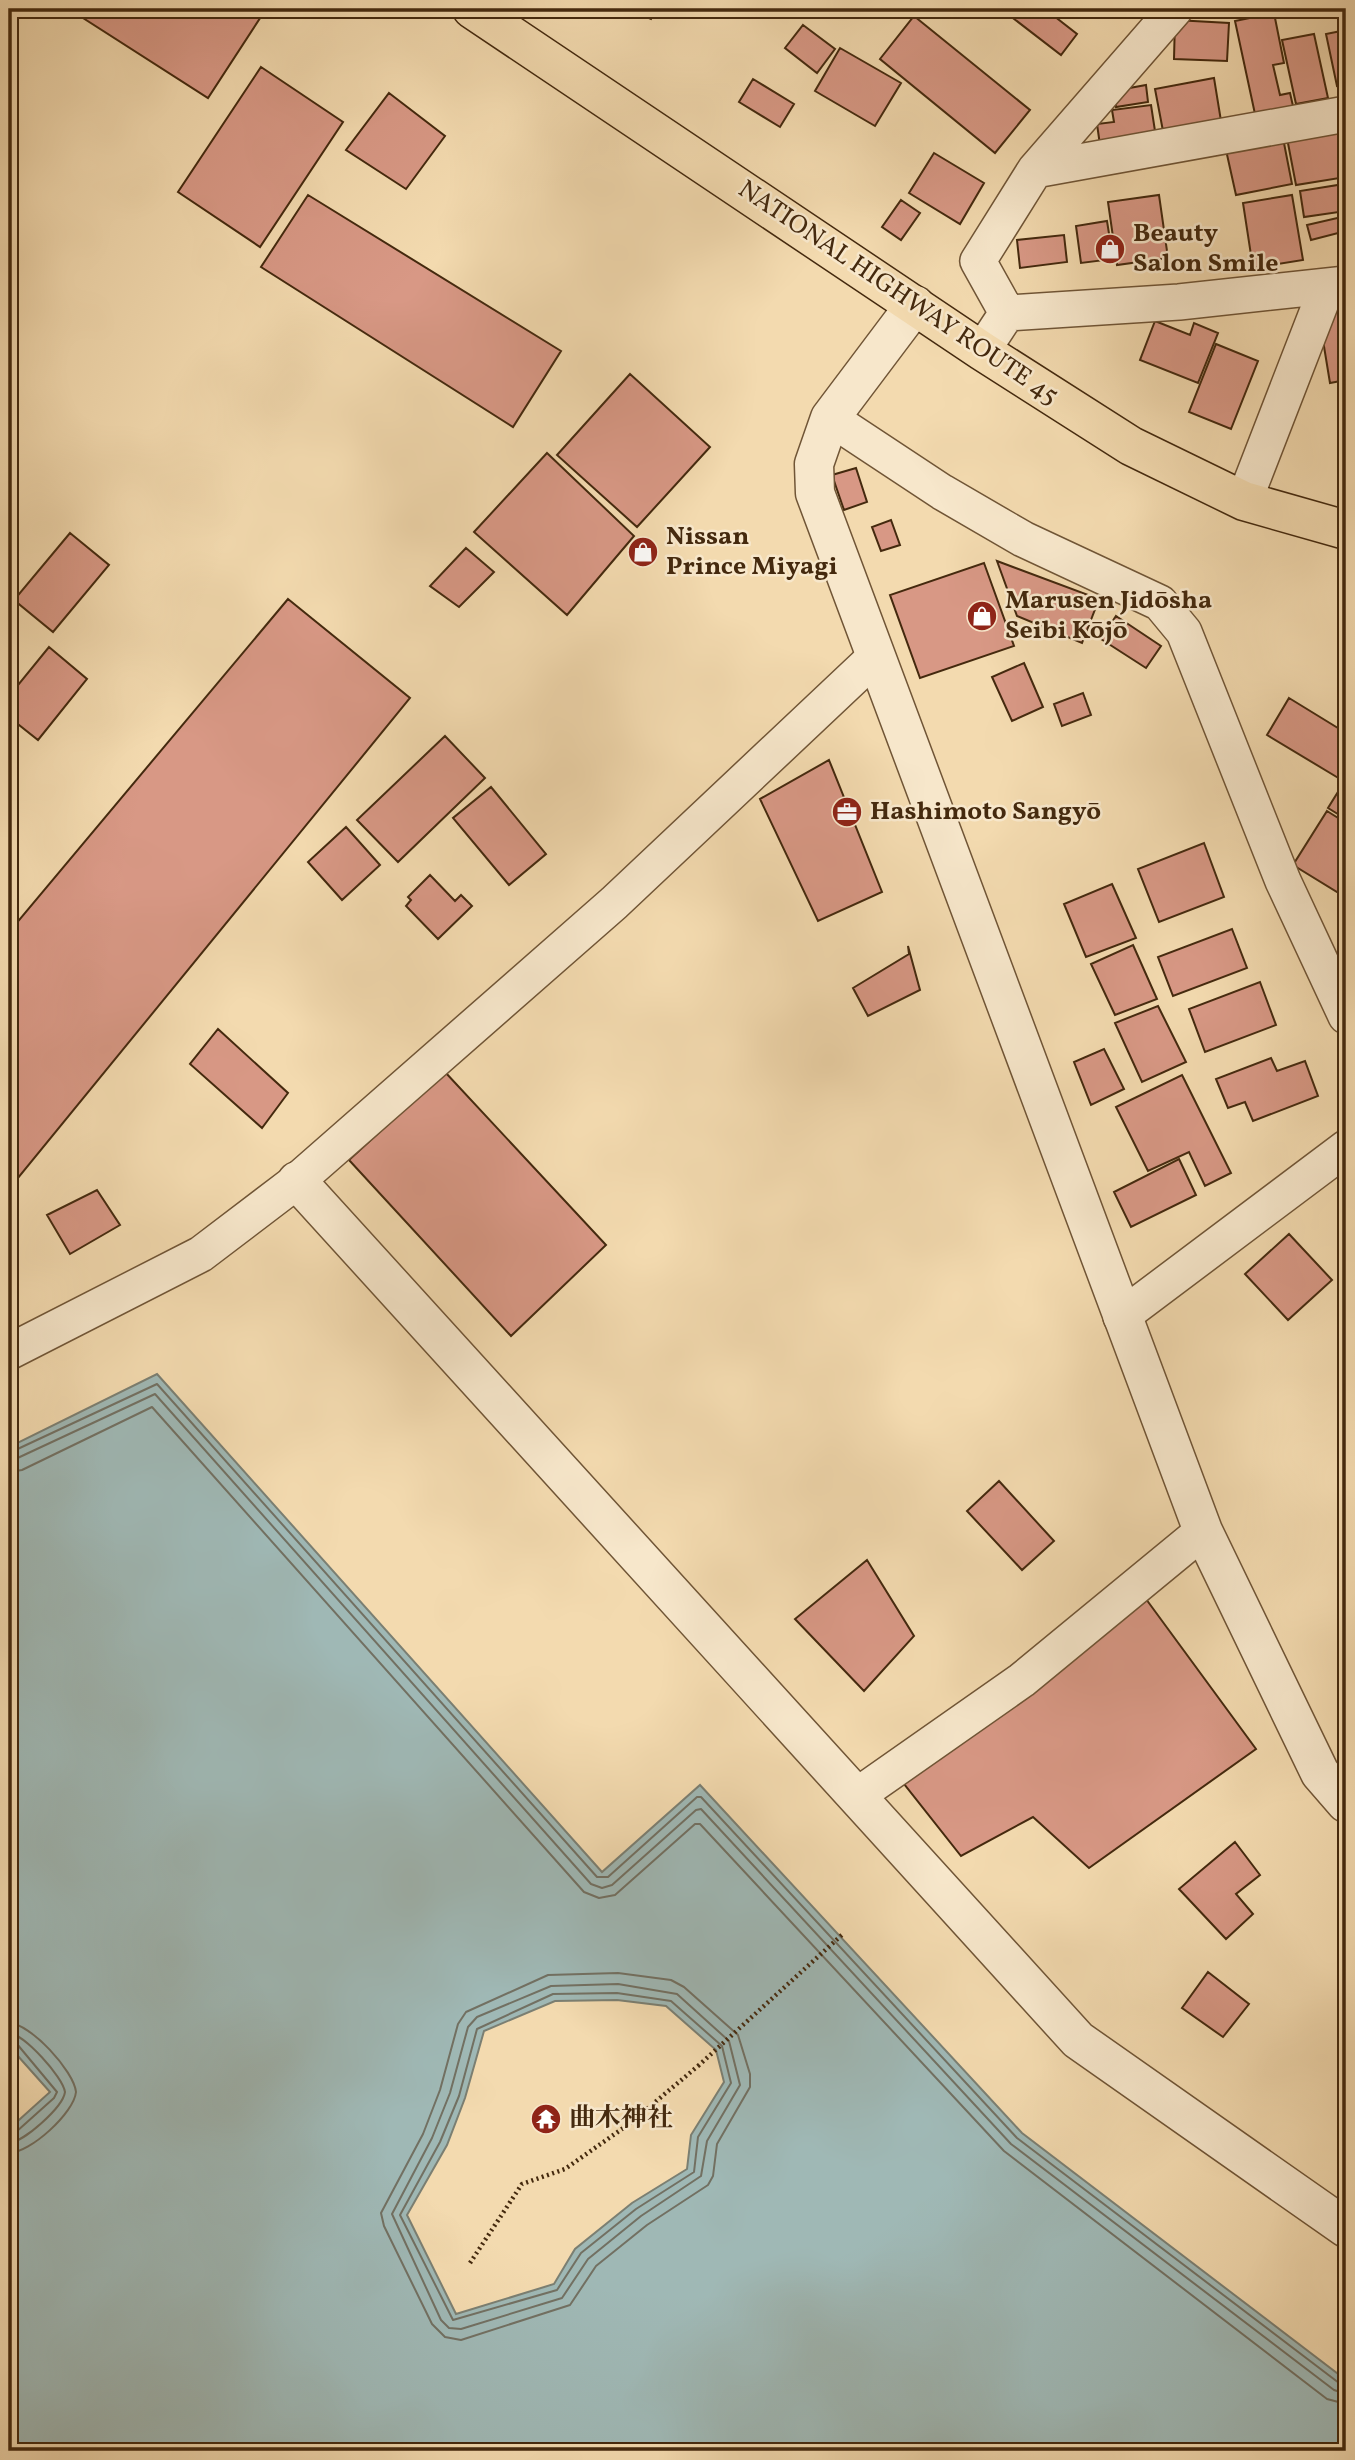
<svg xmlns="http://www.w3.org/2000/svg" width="1355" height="2460" font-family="Vollkorn,'Noto Serif JP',serif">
<rect width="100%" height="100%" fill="#f3daaf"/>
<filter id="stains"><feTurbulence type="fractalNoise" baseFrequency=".00286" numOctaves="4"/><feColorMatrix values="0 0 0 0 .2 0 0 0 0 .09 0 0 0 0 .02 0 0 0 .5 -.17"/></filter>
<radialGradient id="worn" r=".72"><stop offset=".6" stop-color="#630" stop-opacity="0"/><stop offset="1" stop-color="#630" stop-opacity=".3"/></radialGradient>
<!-- water -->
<path fill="#9fb8b5" stroke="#7b7f72" stroke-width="2" fill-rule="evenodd" d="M157 1374 602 1872 700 1785 1022 2133 1346 2380V2451H9V2129L50 2092 9 2046V1447ZM617 2000 666 2006 716 2050 724 2082 691 2135 687 2169 632 2203 575 2249 554 2284 456 2314 407 2215 447 2145 465 2098 484 2031 555 2001Z"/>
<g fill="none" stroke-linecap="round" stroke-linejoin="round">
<!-- shore -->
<path stroke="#727062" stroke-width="2" d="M9 1453 157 1384 597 1877H608L697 1797H701L1017 2138 1339 2383 1346 2385
M9 1462 155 1394 591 1884 602 1888 612 1885 696 1810 701 1809 1011 2144 1334 2390 1346 2394
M9 1472 22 1470 152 1407 584 1892 599 1898 615 1895 695 1824H700L1004 2151 1327 2399 1346 2404
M618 1973 671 1980 684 1987 738 2035 750 2074V2087L717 2144 713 2176 708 2185 647 2225 596 2266 570 2305 461 2340 445 2337 432 2324 384 2226 381 2213 423 2134 440 2090 458 2024 466 2012 548 1975Z
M618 1984 677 1994 729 2041 740 2085 707 2141 701 2176 641 2216 588 2259 562 2298 461 2329 449 2328 441 2320 392 2214 432 2138 450 2093 468 2027 477 2017 551 1986Z
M617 1993 671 2001 722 2046 731 2083 698 2137 694 2172 636 2209 581 2253 557 2290 453 2320 400 2215 440 2142 459 2096 477 2029 553 1994Z
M9 2023C30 2023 74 2071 76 2092 74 2113 30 2153 9 2153
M9 2033C24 2034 63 2077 65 2092 63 2107 24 2142 9 2143
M9 2042 17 2044 57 2092 54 2098 16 2132 9 2134"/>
</g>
<!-- building -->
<path fill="#d89885" stroke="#44290e" stroke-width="2" d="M69 9H266L208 98Z
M628 9H656L651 19Z
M1013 9H1045L1077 34 1061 55 1009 15Z
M1274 13 1284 63 1273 65 1280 95 1290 93 1293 106 1255 114 1235 21Z
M914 16 1030 110 995 153 880 59Z
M1175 20 1229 23 1227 61 1174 59Z
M803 25 835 49 817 73 785 48Z
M1346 30V84L1337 86 1326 34Z
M1314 34 1328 98 1296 104 1282 40Z
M840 48 901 83 875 126 815 91Z
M261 67 343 122 260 247 178 192Z
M1214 78 1221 121 1163 131 1155 89Z
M753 79 794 104 780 127 739 102Z
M1146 85 1148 102 1116 107 1113 91Z
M389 93 445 136 406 189 346 150Z
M1151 105 1157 144 1101 152 1097 124 1114 122 1112 110Z
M1346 128V177L1296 185 1287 138Z
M1283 138 1292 184 1236 195 1226 150Z
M934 153 984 183 960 224 909 193Z
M1344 184 1346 211 1304 217 1300 191Z
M308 195 561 351 513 427 261 267Z
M1159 195 1168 258 1117 265 1108 202Z
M1292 195 1303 260 1253 268 1243 203Z
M901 200 920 213 901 240 882 227Z
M1346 216V231L1311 240 1307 225Z
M1107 221 1113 259 1081 263 1076 226Z
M1064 235 1067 262 1020 268 1017 240Z
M1346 311V380L1330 383 1319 316Z
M1155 321 1190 335 1194 323 1218 333 1198 383 1140 360Z
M1216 344 1258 361 1231 429 1189 412Z
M630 374 710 447 637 527 557 455Z
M547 453 634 536 567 615 474 532Z
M856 468 867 502 844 510 832 475Z
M891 520 900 545 881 551 872 527Z
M70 533 109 565 53 632 14 600Z
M466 548 494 572 459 607 430 586Z
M997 561 1099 599 1082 643 1017 616Z
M984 563 1014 646 920 678 890 595Z
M288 599 410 698 9 1189V932Z
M1116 616 1161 646 1146 668 1101 639Z
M49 647 87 679 38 740 9 717V696Z
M1024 663 1043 707 1012 721 992 677Z
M1083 693 1091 715 1062 726 1054 704Z
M1289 698 1346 733V769L1340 779 1267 735Z
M445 736 485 778 398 862 357 820Z
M829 760 882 892 818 921 760 799Z
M1346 779V819L1328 808Z
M491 787 546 854 509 885 453 818Z
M1327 811 1346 823V888L1342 895 1293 865Z
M346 827 380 865 342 900 308 862Z
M1204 843 1224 897 1159 922 1138 869Z
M430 875 455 901 461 895 472 906 438 939 406 906 411 900 408 897Z
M1112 884 1136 938 1086 957 1064 904Z
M1232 929 1247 968 1173 996 1158 957Z
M1133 945 1157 999 1115 1015 1091 964Z
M908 946 920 990 868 1016 853 988 909 954Z
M1260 982 1276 1025 1205 1052 1189 1009Z
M1158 1006 1186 1062 1142 1082 1115 1023Z
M218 1029 288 1093 262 1128 190 1064Z
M1104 1049 1124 1089 1091 1105 1074 1062Z
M1271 1058 1277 1071 1305 1061 1318 1096 1253 1121 1245 1102 1228 1108 1216 1079Z
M445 1072 606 1245 511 1336 349 1160Z
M1182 1075 1231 1173 1205 1186 1189 1152 1148 1171 1116 1107Z
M1179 1159 1196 1195 1131 1227 1114 1192Z
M97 1190 120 1225 70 1254 47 1215Z
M1289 1234 1332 1280 1288 1320 1245 1274Z
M999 1481 1054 1541 1022 1570 967 1511Z
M867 1560 914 1636 864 1691 795 1619Z
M1146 1599 1256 1749 1089 1868 1033 1817 961 1856 893 1770Z
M1235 1842 1260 1875 1236 1894 1253 1914 1226 1939 1179 1889Z
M1208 1972 1249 2004 1223 2037 1182 2008Z"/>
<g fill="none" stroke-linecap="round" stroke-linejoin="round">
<!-- minor casing -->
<g stroke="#705536" stroke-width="38">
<path id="minor" d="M1035 170 1346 114
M1007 313 978 261 1035 170 1175 9
M982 351 1007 313 1179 302 1346 284
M830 418 942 492 1023 539 1160 603 1184 632 1283 881 1346 1016
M1244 501 1327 287
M1121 1317 1346 1148
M9 1352 201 1254 297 1181 614 903 875 657
M858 1795 1022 1680 1203 1531"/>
</g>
<!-- tertiary casing -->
<g stroke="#705536" stroke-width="41">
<path id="tertiary" d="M915 305 830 418 814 464 815 493 1203 1531 1320 1773 1346 1803
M297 1181 1078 2040 1346 2228"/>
</g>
<!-- trunk casing -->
<g stroke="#44290e" stroke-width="41">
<path id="trunk" d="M472 9 982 351 1131 446 1244 501 1346 530"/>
</g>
<!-- path -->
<path stroke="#44290e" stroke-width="4.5" stroke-dasharray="2 3.5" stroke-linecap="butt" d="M698 2066 844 1933
M470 2263 522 2184 565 2169 629 2124 698 2066"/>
<!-- minor -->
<use href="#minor" stroke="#f7e7cb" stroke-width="35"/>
<!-- tertiary -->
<use href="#tertiary" stroke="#f7e7cb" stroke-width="38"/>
<!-- trunk -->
<use href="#trunk" stroke="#f3daaf" stroke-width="38"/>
</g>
<!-- icons -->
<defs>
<g id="shop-disc" transform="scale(1.575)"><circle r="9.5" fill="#8f2418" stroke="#f7e7cb"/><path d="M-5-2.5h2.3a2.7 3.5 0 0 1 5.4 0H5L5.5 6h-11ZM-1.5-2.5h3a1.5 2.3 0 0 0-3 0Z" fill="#fff"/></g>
<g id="office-disc" transform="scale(1.575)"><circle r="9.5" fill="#8f2418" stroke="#f7e7cb"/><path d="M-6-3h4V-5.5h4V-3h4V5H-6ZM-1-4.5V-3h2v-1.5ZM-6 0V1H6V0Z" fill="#fff"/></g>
<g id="temple-disc" transform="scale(1.575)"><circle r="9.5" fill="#8f2418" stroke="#f7e7cb"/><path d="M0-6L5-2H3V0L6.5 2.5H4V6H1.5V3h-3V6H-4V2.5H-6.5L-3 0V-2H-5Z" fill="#fff"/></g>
</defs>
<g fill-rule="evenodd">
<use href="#shop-disc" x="1110" y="249"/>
<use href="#shop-disc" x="643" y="552"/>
<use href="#shop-disc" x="982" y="616"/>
<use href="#office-disc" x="847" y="812"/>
<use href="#temple-disc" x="546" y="2119"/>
</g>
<g text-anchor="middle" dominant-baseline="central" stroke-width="5" stroke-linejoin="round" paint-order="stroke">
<!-- poi labels -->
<g font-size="26" font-weight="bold" fill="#44290e" stroke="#f7e7cb" text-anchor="start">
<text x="1133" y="234">Beauty<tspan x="1133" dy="30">Salon Smile</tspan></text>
<text x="666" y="537">Nissan<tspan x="666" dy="30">Prince Miyagi</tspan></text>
<text x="1005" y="601">Marusen Jidōsha<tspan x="1005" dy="30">Seibi Kōjō</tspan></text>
<text x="870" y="812">Hashimoto Sangyō</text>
<text x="569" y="2119">曲木神社</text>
</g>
<!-- street labels -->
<g font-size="26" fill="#44290e" stroke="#f7e7cb">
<text transform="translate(898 293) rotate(34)">NATIONAL HIGHWAY ROUTE 45</text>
</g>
</g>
<!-- margin -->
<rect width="1355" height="2460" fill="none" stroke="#f3daaf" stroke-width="35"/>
<rect x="10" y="10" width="1334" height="2439" fill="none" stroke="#44290e" stroke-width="3.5"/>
<rect x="18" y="18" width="1320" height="2425" fill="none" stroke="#44290e" stroke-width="2"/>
<rect width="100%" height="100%" filter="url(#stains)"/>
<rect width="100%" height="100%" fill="url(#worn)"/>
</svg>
